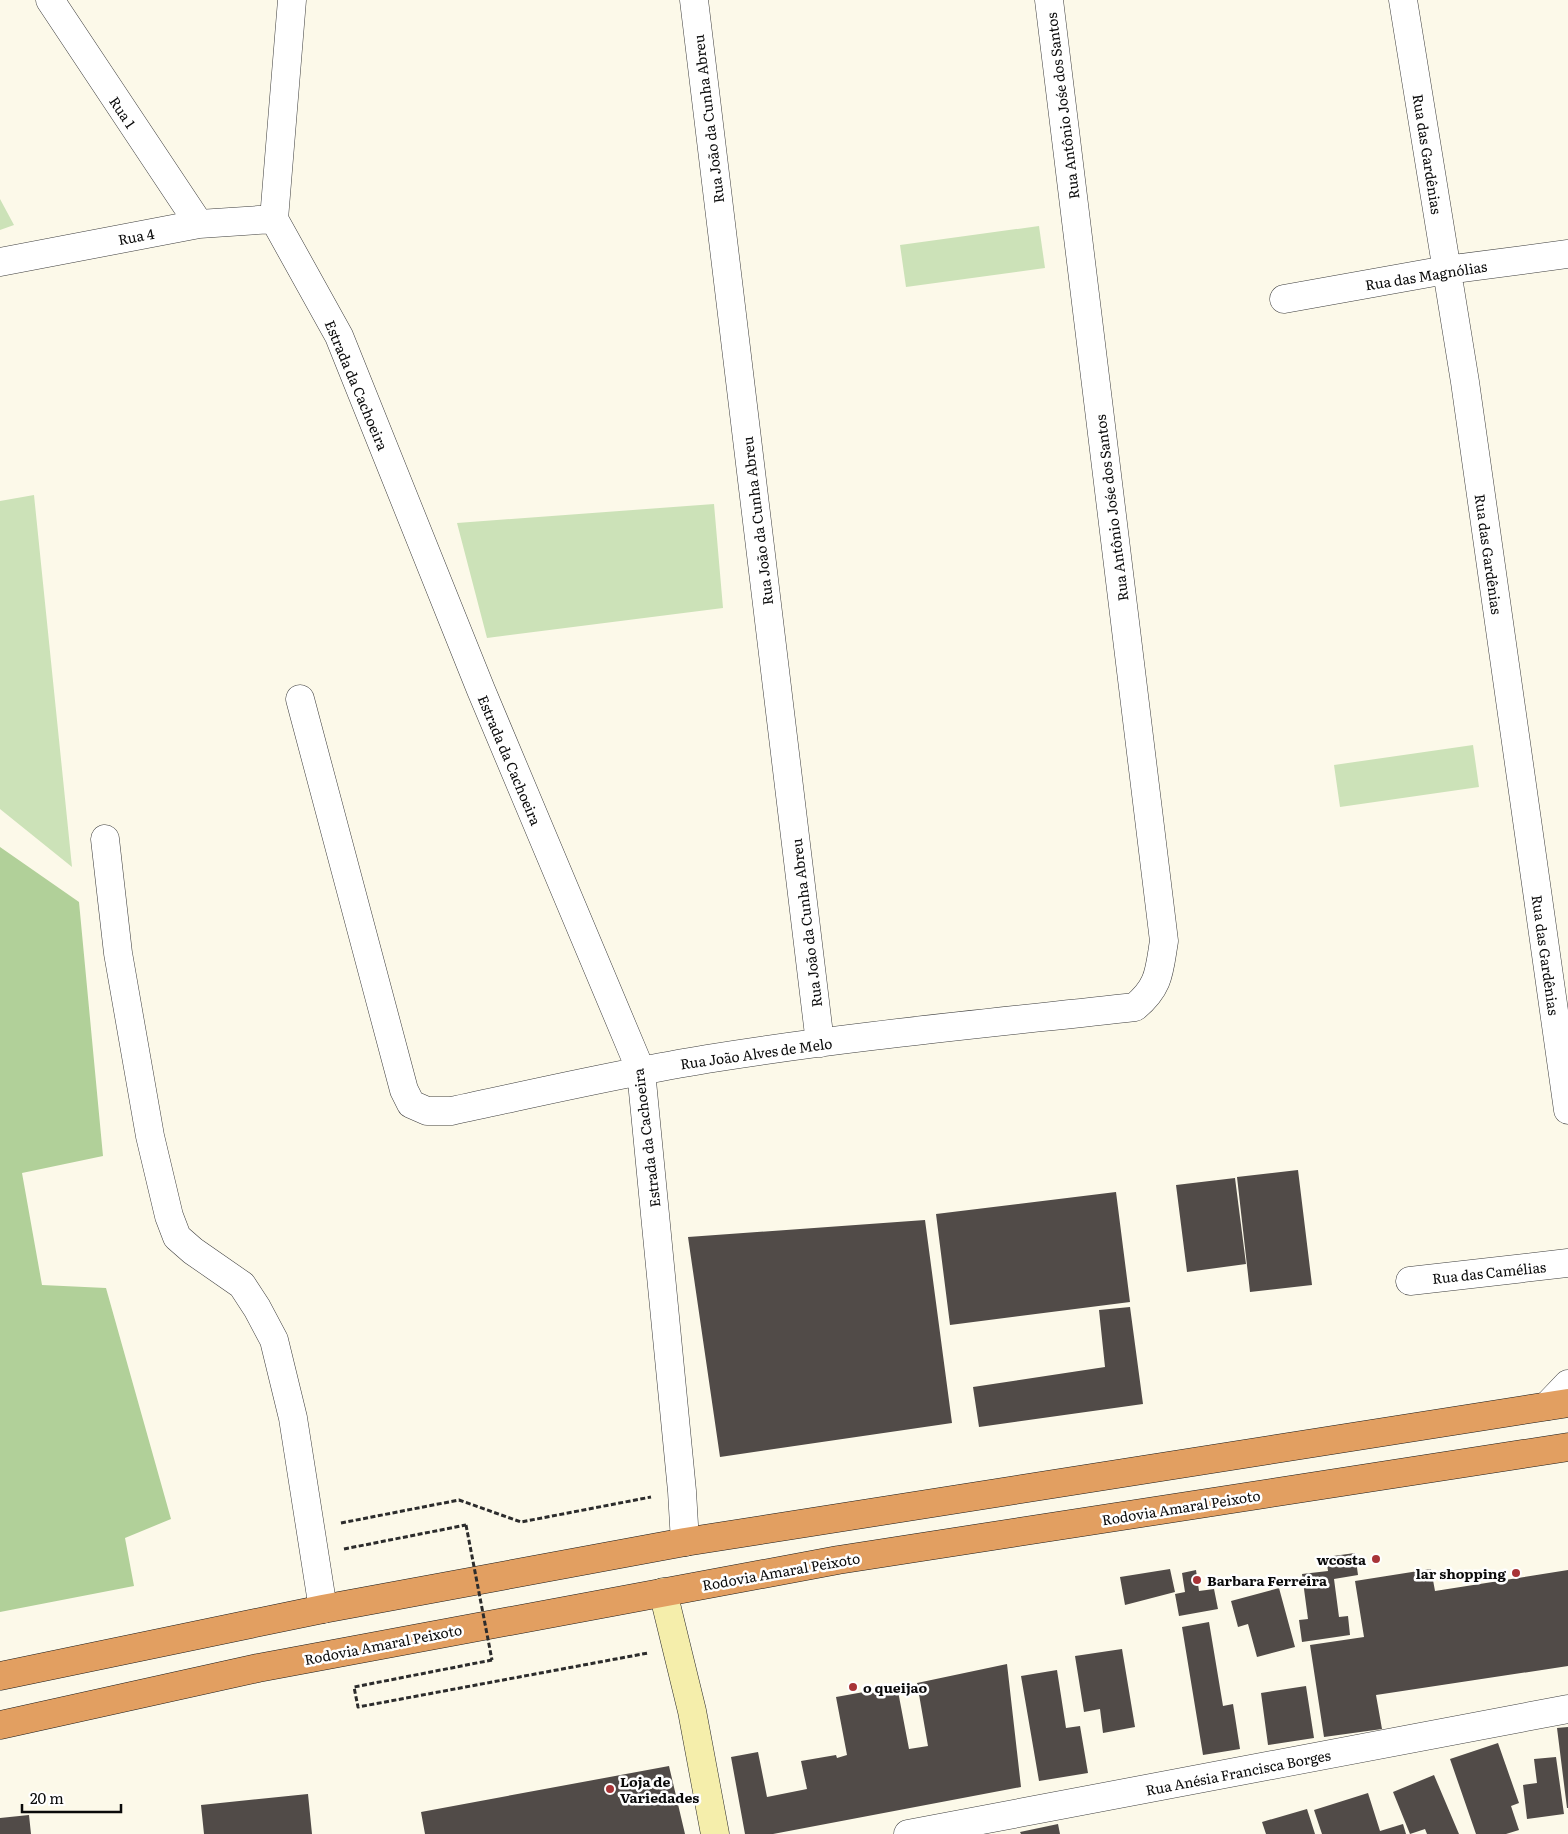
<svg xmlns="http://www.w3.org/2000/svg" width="1568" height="1834" font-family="Literata,serif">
<rect width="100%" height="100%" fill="#fcf9e9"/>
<!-- green -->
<path fill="#cce2b8" d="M0 199 14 225 0 230Z
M1039 226 1045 268 906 287 900 245Z
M34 495 72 867 0 809V501Z
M714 504 723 608 487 638 457 523Z
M1473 745 1479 787 1340 807 1334 765Z"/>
<!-- forest -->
<path fill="#b1d099" d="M0 847 79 902 103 1156 22 1173 42 1285 106 1288 171 1519 125 1538 134 1586 0 1612Z"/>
<!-- building -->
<path fill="#514b48" d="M1298 1170 1312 1285 1250 1292 1237 1177Z
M1235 1178 1246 1264 1187 1272 1176 1185Z
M1116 1192 1130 1302 950 1325 936 1214Z
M925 1220 952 1423 720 1457 688 1237Z
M1130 1307 1143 1404 979 1427 973 1387 1105 1367 1099 1310Z
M1355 1553 1358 1575 1334 1579 1339 1617 1348 1616 1350 1635 1302 1642 1299 1620 1308 1619 1302 1574 1328 1571 1326 1557Z
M1170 1569 1175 1592 1125 1605 1120 1577Z
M1431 1569 1435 1591 1568 1570V1666L1376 1695 1382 1729 1324 1737 1310 1645 1364 1637 1355 1581Z
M1196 1570 1199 1591 1214 1589 1218 1609 1179 1616 1175 1594 1185 1592 1182 1573Z
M1279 1588 1295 1647 1257 1657 1248 1624 1238 1627 1231 1601Z
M1209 1622 1223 1706 1233 1704 1240 1749 1203 1755 1182 1627Z
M1122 1649 1135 1727 1103 1733 1100 1709 1084 1712 1075 1656Z
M1007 1664 1021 1787 773 1834H745L731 1757 758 1752 767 1797 807 1789 801 1761 836 1755 837 1758 847 1755 836 1697 897 1686 909 1749 928 1746 917 1683Z
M1057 1670 1066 1728 1080 1726 1088 1773 1039 1781 1021 1676Z
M1306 1686 1314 1738 1268 1745 1261 1693Z
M1568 1727V1808H1567L1557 1728Z
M1498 1743 1519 1803 1511 1806 1519 1830 1506 1834H1476L1450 1759Z
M1556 1757 1564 1814 1527 1819 1523 1785 1537 1783 1534 1759Z
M669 1766 685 1834H425L421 1812Z
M1434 1775 1459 1834H1427L1425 1829 1410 1834 1393 1792Z
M1368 1793 1380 1831 1403 1824 1406 1834H1322L1314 1810Z
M308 1794 312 1834H204L201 1805Z
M1307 1809 1315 1834H1266L1262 1822Z
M29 1815 31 1834H0V1818Z
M1058 1824 1060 1834H1021L1020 1832Z"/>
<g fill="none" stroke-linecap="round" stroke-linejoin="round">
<!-- street casing -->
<g stroke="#3d3d3d" stroke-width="29">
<path id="street" d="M50 0 199 224
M292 0 274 219 339 336 481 690 641 1071 682 1491 685 1542
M694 0 820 1043
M1403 0 1465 382 1568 1110
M0 262 199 224 274 219
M1284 299 1446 270 1568 254
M300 699 404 1090 411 1104 427 1111H451C536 1093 621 1073 707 1059 849 1036 992 1023 1135 1007 1160 986 1159 971 1164 941L1049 0
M105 839 118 953 150 1136 169 1216 177 1237 193 1251 242 1285 257 1308 274 1340 293 1418 323 1609
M1410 1281 1568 1263
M1547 1406 1568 1384
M908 1834 1568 1709"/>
</g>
<!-- secondary casing -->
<g stroke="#2c2c2c" stroke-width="29">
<path id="secondary" d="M663 1592 692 1711 715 1834"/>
</g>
<!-- highway casing -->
<g stroke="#1b1b1b" stroke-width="29">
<path id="highway" d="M0 1676 323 1609 685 1542 1568 1403
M0 1725 258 1668 838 1560 1568 1447"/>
</g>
<!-- path -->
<path stroke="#2c2c2c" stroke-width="3" stroke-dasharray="5 2.5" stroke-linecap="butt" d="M341 1523 459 1500 521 1522 651 1497
M344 1549 466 1525
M492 1660 354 1687 358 1707 648 1653"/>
<!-- street -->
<use href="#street" stroke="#fff" stroke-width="28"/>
<!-- secondary -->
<use href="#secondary" stroke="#f5eeab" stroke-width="28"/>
<!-- highway -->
<use href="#highway" stroke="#e29f61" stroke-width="28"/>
<!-- path-bridge -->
<path stroke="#2c2c2c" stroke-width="3" stroke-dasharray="5 2.5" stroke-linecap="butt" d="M466 1525 492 1660"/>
</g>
<!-- markers -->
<g fill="#a83437" stroke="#fff" stroke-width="2">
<circle cx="1376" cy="1559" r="5"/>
<circle cx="1516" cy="1573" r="5"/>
<circle cx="1197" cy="1580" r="5"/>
<circle cx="853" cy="1687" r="5"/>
<circle cx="610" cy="1789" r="5"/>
</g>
<g text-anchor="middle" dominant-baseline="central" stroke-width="5" stroke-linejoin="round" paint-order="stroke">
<!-- street labels -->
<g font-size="14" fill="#0a0a0a" stroke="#fff">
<text transform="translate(1062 106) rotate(-97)">Rua Antônio Jośe dos Santos</text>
<text transform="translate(123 112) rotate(56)">Rua 1</text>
<text transform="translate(708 119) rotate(-97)">Rua João da Cunha Abreu</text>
<text transform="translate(1428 154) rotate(81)">Rua das Gardênias</text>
<text transform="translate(136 236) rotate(-11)">Rua 4</text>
<text transform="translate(1426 275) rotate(-9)">Rua das Magnólias</text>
<text transform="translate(357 385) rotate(67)">Estrada da Cachoeira</text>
<text transform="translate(1111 508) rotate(-97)">Rua Antônio Jośe dos Santos</text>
<text transform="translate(757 521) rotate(-97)">Rua João da Cunha Abreu</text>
<text transform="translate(1489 554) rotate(82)">Rua das Gardênias</text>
<text transform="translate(510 760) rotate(67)">Estrada da Cachoeira</text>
<text transform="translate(806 923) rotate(-97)">Rua João da Cunha Abreu</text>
<text transform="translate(1546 955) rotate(82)">Rua das Gardênias</text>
<text transform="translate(756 1053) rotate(-8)">Rua João Alves de Melo</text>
<text transform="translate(646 1138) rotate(-97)">Estrada da Cachoeira</text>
<text transform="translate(1489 1272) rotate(-6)">Rua das Camélias</text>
<text transform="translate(1181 1507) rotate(-9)">Rodovia Amaral Peixoto</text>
<text transform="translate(781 1571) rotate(-10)">Rodovia Amaral Peixoto</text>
<text transform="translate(383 1644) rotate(-11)">Rodovia Amaral Peixoto</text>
<text transform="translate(1238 1772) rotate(-11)">Rua Anésia Francisca Borges</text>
</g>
<!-- poi labels -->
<g font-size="14" font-weight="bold" fill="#0a0a0a" stroke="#fff" text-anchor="start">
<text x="1366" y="1559" text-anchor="end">wcosta</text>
<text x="1506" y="1573" text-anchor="end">lar shopping</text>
<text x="1207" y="1580">Barbara Ferreira</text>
<text x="863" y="1687">o queijao</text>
<text x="620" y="1781">Loja de<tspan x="620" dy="16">Variedades</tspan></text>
</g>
</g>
<!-- scale -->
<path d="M22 1804v8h99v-8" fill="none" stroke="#0a0a0a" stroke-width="2.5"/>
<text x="30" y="1804" font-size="15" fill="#0a0a0a" stroke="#ffffff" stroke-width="4" paint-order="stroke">20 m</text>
</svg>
